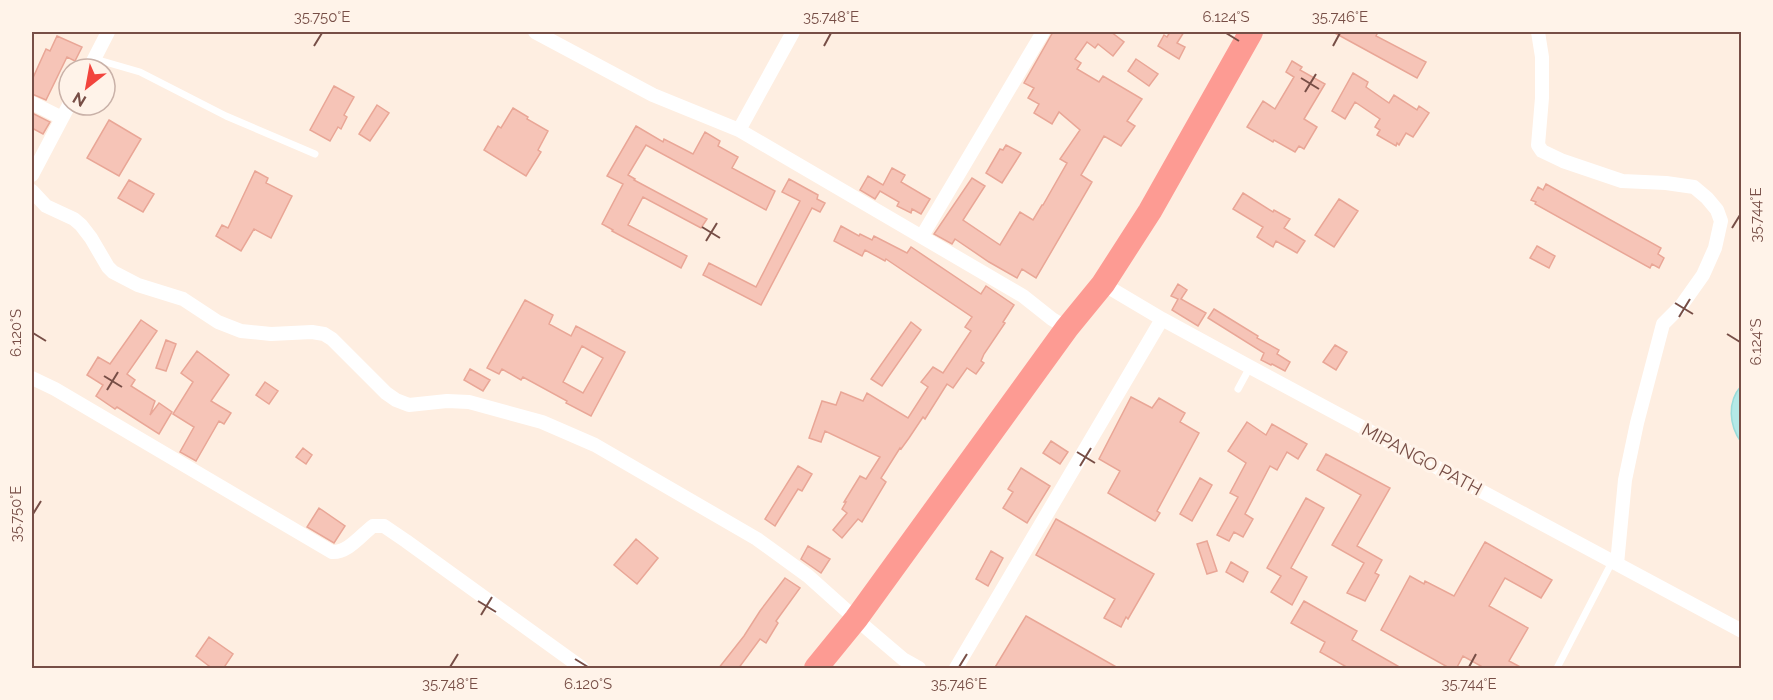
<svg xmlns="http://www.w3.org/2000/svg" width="1773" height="700" font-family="Raleway,sans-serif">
<rect width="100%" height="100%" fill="#feeee1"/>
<!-- water -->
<path fill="#b4e9e7" stroke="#9adcda" stroke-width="1.5" d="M1741 386V442C1729 425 1727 402 1741 386Z"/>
<!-- building -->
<path fill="#f6c4b7" stroke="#e9a696" stroke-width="1.5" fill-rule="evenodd" d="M1053 32H1111L1124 42 1113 56 1098 44 1095 48 1087 42 1075 59 1081 63 1077 69 1099 82 1103 76 1142 99 1127 121 1135 126 1121 146 1104 136 1081 175 1092 182 1036 278 1022 269 1017 278 989 262 955 239 952 244 934 234 972 178 985 186 963 220 1000 245 1020 212 1033 220 1042 205H1043L1067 163 1060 159 1080 130 1059 112 1052 124 1034 113 1039 104 1028 98 1034 88 1024 83Z
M1170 32H1184L1177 43 1185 47 1179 59 1158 46 1164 35 1167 37Z
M1333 32H1378L1376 36 1426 62 1417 78Z
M57 36 82 47 75 61 67 57 46 100 32 94V80L46 49 50 51Z
M1136 59 1158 74 1149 86 1128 71Z
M1292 61 1302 67 1300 70 1325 84 1304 119 1317 127 1304 149 1299 146 1295 152 1274 140 1273 142 1247 127 1263 101 1275 109 1294 77 1286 72Z
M1353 73 1368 82 1366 87 1389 103 1394 95 1417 110 1419 106 1429 113 1413 137 1406 133 1399 145 1397 143 1396 146 1377 135 1380 130 1375 127 1380 119 1355 102 1345 119 1332 111Z
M334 86 354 97 344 115 347 117 341 129 338 127 330 141 310 130Z
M377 105 389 113 370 141 359 134Z
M513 108 528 117 527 119 548 131 538 150 541 152 526 176 484 150 498 126 501 128Z
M32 113 50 122 43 134 32 128V130Z
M109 120 141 139 119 176 87 158Z
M636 126 663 142 664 139 693 154 705 132 720 141 718 146 738 157 732 168 775 191 766 210 646 145 628 175 635 179 634 180 707 219 701 228 643 197 628 225 687 256 681 268 612 231 613 230 602 224 623 184 607 176Z
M1006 145 1021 153 1002 183 986 173 1000 149 1003 150Z
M892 168 905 175 901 182 930 199 921 214 912 209 911 213 897 206 899 202 880 191 875 199 860 190 868 176 883 185Z
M255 171 268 178 266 183 292 196 271 238 254 229 241 251 216 236 222 225 228 228Z
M789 179 818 195 817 199 825 203 820 212 812 208 761 305 703 275 709 263 756 287 800 201 782 192Z
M129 180 154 194 143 212 118 198Z
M1546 184 1661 248 1658 254 1664 258 1659 268 1652 264 1650 268 1535 204 1536 202 1531 200 1538 187 1543 190Z
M1243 193 1273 212 1274 210 1290 219 1284 228 1305 241 1297 253 1276 241 1273 247 1257 237 1263 227 1233 209Z
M1339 199 1358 211 1334 247 1315 235Z
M841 226 859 236 860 234 872 240 874 236 907 253 911 247 981 294 986 286 1014 305 1003 322 1005 323 984 354 981 361 984 363 976 374 967 368 953 388 947 384 925 419 923 417 909 438 901 449 900 448 881 478 886 482 862 522 858 519 842 538 833 530 847 513 842 509 846 502H844L860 476 866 479 880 457 825 431 821 442 809 438 822 401 836 405 841 392 863 401 867 393 908 418 928 387 921 382 933 367 943 373 971 331 965 327 972 317 886 259 885 261 865 250 862 256 834 241Z
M1537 246 1555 256 1549 268 1530 258Z
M1178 284 1187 290 1181 299 1206 313 1198 326 1172 310 1178 299 1171 296Z
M525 300 553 315 549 324 571 336 576 326 625 352 591 416 566 403 567 401 523 377 521 380 502 369 499 374 487 368ZM582 346 603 358 583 393 563 382Z
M1214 309 1258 336 1257 338 1279 350 1277 354 1290 362 1285 371 1272 364 1271 365 1261 360 1264 353 1208 318Z
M141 320 157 331 127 374 135 380 131 386 155 401 150 415 159 403 172 412 159 434 117 407 115 409 96 396 103 385 87 375 98 357 110 364Z
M911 322 921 330 882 386 871 379Z
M166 340 176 344 166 371 156 368Z
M1335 345 1347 352 1336 370 1323 362Z
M197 351 229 375 211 401 231 413 224 424 219 421 196 461 180 452 194 427 173 414 193 382 181 373Z
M470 369 490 380 483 391 464 380Z
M265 382 278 391 269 404 256 395Z
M1131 397 1152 408 1159 398 1185 413 1180 422 1199 433 1157 511 1160 513 1155 521 1108 493 1120 471 1099 459Z
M1247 422 1266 435 1272 424 1307 444 1298 459 1287 452 1277 470 1270 466 1245 514 1253 519 1243 537 1234 532 1229 541 1217 535 1238 497 1230 493 1246 463 1228 451Z
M1051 441 1068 452 1060 464 1043 453Z
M303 448 312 455 306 464 296 457Z
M1326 454 1390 488 1357 546 1382 560 1375 573 1379 575 1365 601 1347 593 1364 563 1332 545 1361 495 1317 470Z
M798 466 812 474 802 491 798 489 775 526 765 519Z
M1021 468 1050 486 1027 523 1003 508 1013 492 1008 489Z
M1200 478 1212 485 1192 521 1180 514Z
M1306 498 1324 508 1291 568 1307 577 1292 605 1271 592 1281 576 1267 568Z
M319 508 345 526 334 543 307 527Z
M1056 519 1154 574 1128 619 1126 617 1121 627 1104 618 1115 599 1036 555Z
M636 539 658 558 637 584 614 565Z
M1207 541 1217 571 1207 574 1197 544Z
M1485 542 1552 580 1541 598 1505 578 1489 606 1528 628 1509 661 1524 669H1486L1463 656 1456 669H1451L1381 630 1410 576 1424 584 1425 581 1454 596Z
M808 546 830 559 821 573 801 559Z
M991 551 1003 558 988 586 976 579Z
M1231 562 1248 572 1243 582 1226 572Z
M785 578 800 588 776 621 778 623 766 643 760 639 738 669H718L744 636 760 611Z
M1304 601 1357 631 1352 640 1403 669H1350L1320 652 1325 642 1291 623Z
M1026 616 1120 669H994Z
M209 637 233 654 223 669H213L196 656Z"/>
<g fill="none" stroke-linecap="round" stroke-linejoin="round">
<!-- lane -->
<path stroke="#fff" stroke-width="7" d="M95 59 140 72 226 116 315 154
M1238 389 1250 367
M1557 668 1612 562"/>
<!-- street -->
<path stroke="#fff" stroke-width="14" d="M535 32 653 95 739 130 1023 296 1052 319 1067 328
M1538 32 1542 57V98L1538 145 1542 151 1563 161 1622 181 1666 183 1694 187 1707 198 1717 210 1721 221 1715 248 1703 275 1681 306 1663 324 1637 423 1625 480 1617 564
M89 69 108 32
M32 103 62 118
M739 130 793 32
M32 175 69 105
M32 191 46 206 74 219 81 225 91 238 108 267 113 272 138 285 183 299 218 322 241 331 271 334 312 332 324 334 332 339 386 393 396 400 409 405 447 401 469 402 542 422 595 445 757 539 808 576 856 619 903 659 919 668
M922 236 1043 32
M1103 284 1162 319 1250 367 1742 631
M32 378 55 389 332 552C348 553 361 535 373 526H384L406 541 582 668
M956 668 1162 319"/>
<!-- highway -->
<path stroke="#fd9b93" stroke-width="24" d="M816 668 856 619 1067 328 1103 284 1150 211 1251 32"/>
</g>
<!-- ticks -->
<path fill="none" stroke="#774e46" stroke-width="2" d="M1226 33 1239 41M314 46 322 33M824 46 831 33M1333 46 1340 33M1301 78 1319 89M1305 92 1316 74M702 227 720 238M1732 228 1740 215M706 241 717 223M1675 303 1693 314M1679 317 1690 299M33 333 46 341M1727 334 1740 342M104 376 122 387M107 390 118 372M1077 452 1095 463M1080 466 1091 448M33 514 41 501M478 601 496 612M481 615 492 597M575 659 588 667M450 667 458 654M959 667 967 654M1469 667 1476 654"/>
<g text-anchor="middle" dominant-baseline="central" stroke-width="6" stroke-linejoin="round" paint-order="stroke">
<!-- street labels -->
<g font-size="18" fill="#774e46" stroke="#fff3e9">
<text transform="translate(1422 459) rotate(28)">MIPANGO PATH</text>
</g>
</g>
<!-- border -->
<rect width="1773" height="700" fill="none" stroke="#fff3e9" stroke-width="66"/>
<!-- north arrow -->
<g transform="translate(87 87) rotate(211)"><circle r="28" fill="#fff3e9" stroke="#c9b1a8" stroke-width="1.5"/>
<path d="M0-4.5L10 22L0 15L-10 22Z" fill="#f2443d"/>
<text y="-9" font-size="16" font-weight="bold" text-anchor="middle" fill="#774e46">N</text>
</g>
<rect x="33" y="33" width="1707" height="634" fill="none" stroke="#774e46" stroke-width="2"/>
<g font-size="15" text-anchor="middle" fill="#774e46">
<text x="322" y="22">35.750°E</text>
<text x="831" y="22">35.748°E</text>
<text x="1226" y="22">6.124°S</text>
<text x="1340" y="22">35.746°E</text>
<text transform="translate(1756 215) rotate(-90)" y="5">35.744°E</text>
<text transform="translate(16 333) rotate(-90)" y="5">6.120°S</text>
<text transform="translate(1756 342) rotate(-90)" y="5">6.124°S</text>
<text transform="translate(16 514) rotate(-90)" y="5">35.750°E</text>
<text x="450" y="689">35.748°E</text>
<text x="588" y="689">6.120°S</text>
<text x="959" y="689">35.746°E</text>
<text x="1469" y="689">35.744°E</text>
</g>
</svg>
